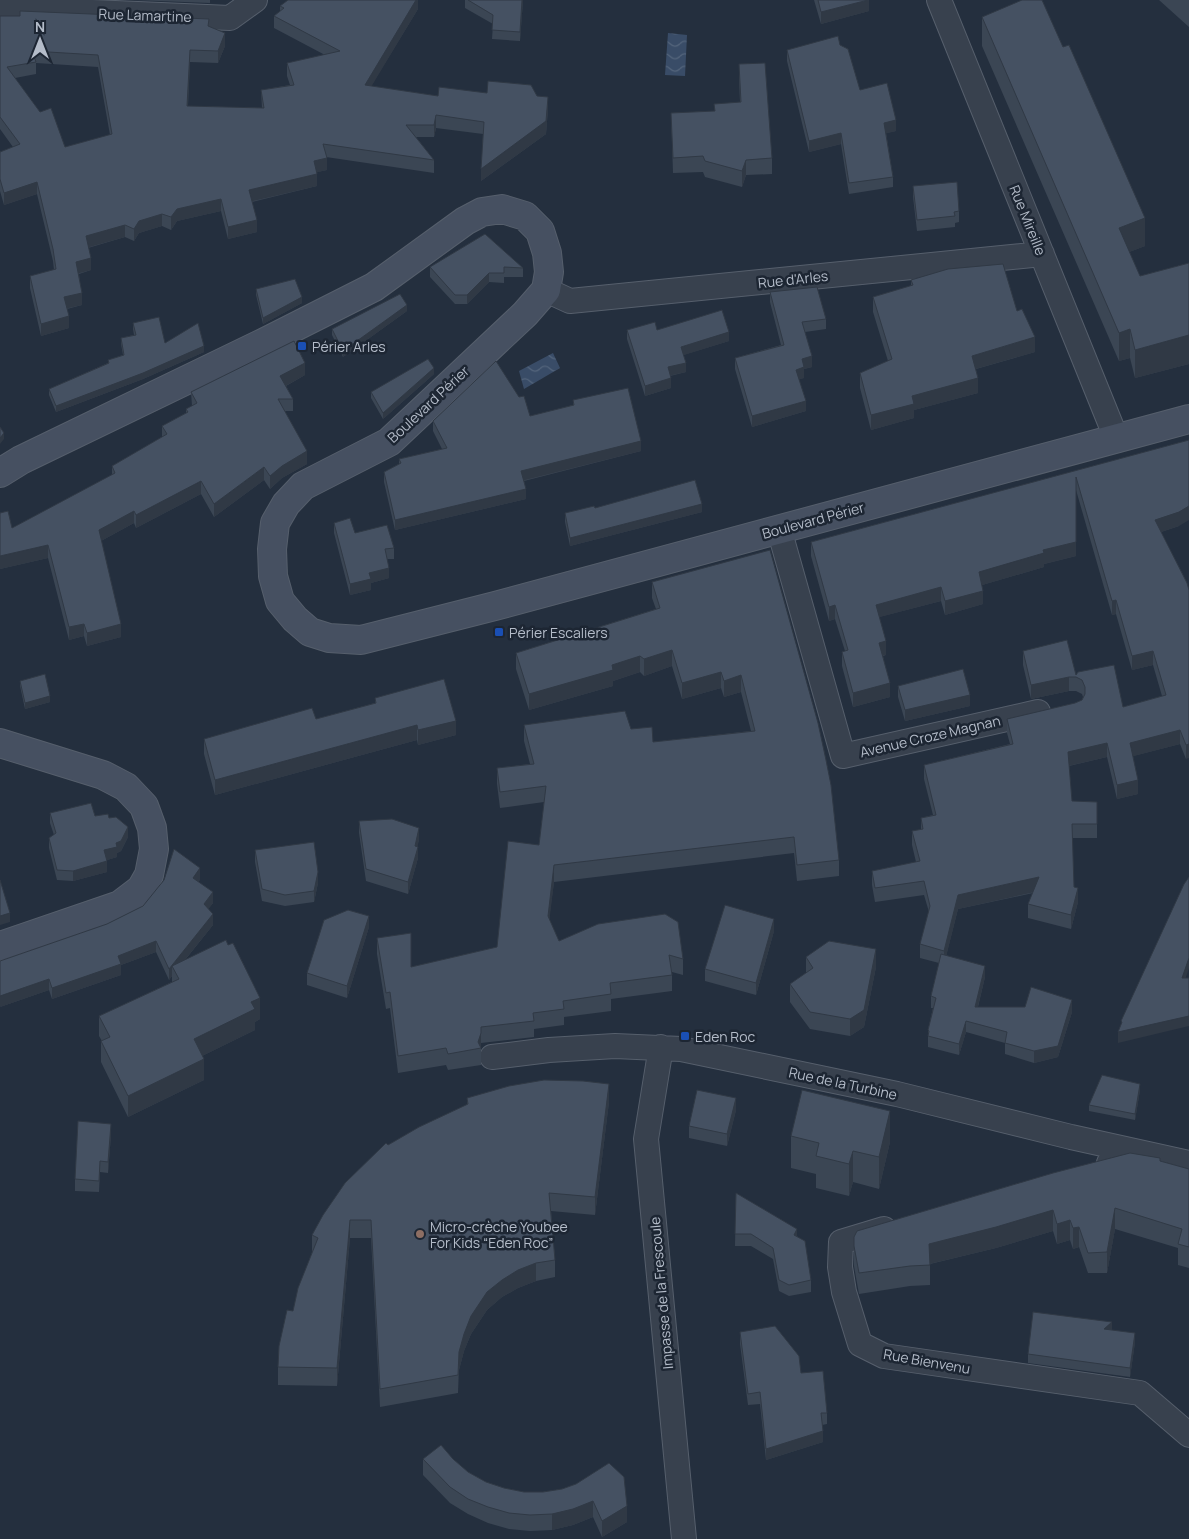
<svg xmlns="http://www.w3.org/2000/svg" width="1189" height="1539" font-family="Manrope,sans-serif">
<defs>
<pattern id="water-waves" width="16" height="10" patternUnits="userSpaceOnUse" patternTransform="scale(1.25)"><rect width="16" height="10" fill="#394c67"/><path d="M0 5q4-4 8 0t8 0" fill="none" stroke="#53647b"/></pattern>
</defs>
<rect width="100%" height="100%" fill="#242f3e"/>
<!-- water -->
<path fill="url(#water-waves)" d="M668 33 687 35 685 76 665 75Z
M553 353 560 368 524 389 519 371Z"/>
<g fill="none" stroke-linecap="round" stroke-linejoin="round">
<!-- street casing -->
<g stroke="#565f6c" stroke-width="26">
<path id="street" d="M939 0 1117 440
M0 8 230 18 255 0
M546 290 570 301 1042 254
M779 529 843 756 1038 712
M661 1047 646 1139 684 1539
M492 1057 549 1050 615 1046 681 1049 897 1094 1071 1137 1189 1163
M1109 1163 1143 1153
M884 1229 841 1242 840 1267 844 1292 860 1344 884 1356 1140 1393 1189 1435"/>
</g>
<!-- secondary casing -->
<g stroke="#565f6c" stroke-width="30">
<path id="secondary" d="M0 473 21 460 265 342 374 287 465 221 482 212 502 209 525 216 540 231 547 253 549 272 546 290 525 314 389 442 303 486 286 504 275 523 272 549 273 576 280 601 295 619 310 632 329 638 361 640 495 606 1189 419
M0 743 103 775 126 787 144 806 152 828 154 849 149 875 141 889 120 905 0 946"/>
</g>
<!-- street -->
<use href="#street" stroke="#38414e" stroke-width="24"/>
<!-- secondary -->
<use href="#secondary" stroke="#465061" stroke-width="28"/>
</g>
<!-- wall -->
<path fill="#3b4654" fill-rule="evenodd" d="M132 0H210V3Z
M418 0V9L371 86 438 96 487 93 537 96 548 109 546 134 481 181 483 134 436 128 434 137H416L434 160V173L326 157 327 170 317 172V186L252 202 257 232 228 239 221 211 177 221 171 230 162 226 139 233 134 241 125 237 88 248 91 270 79 274 82 305 67 309 69 328 41 336 30 288V276L54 270 53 261 37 194 4 205 0 191V152L13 147 0 129V16L209 26 225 46 218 63 190 62 188 106 262 108 261 90 290 85 287 76V63L325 55 274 28V16L280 11V6ZM36 63 98 67 110 135 65 147 15 78 36 74Z
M465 0H523L520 41 492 39 493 24 465 8Z
M814 0H869V11L821 24Z
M1159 0H1189V27Z
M982 17 1145 246 1129 252 1140 276 1189 263V364L1135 378 1130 358 1119 361 982 46Z
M840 45 860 90 896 131 886 133 893 177V187L849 194 841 144 809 152 787 61V50Z
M739 64 772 158V174L746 175 742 187 705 177 703 172 673 173 671 113 714 111 740 102 739 80Z
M913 186 959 211V222L955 223V227L917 231 913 197Z
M485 234 523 268V277H504V283L489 282 467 304H455L430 277V267Z
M911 280 1017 311 1035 352 976 369 978 393 914 410V418L871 430 860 388V373L888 361 873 312V297L911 286Z
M256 289 302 303 263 324 256 295Z
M770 292 826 319V329L805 332 812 367 804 369V378L799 379 806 411 752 427 735 369V358L781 345 770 302Z
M407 311 343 357 332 335V329Z
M133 323 165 343 204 352 143 379 56 412 49 395V389L108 363V360L123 355 121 344V338L134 335 133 329Z
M627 330H657L729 341 683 355 686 372 670 376 671 388 645 396 627 339Z
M434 374 383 419 371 398V392Z
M305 375 286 386 293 399V411H285L307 464 282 478 270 489 264 480 214 517 201 494 136 528 134 523 101 541 121 637 87 646 84 636 69 640 48 558 0 569V513L12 528 112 475V466L162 437V426L186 413V409L192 406 191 392Z
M573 400 641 451 524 481 526 499 395 530 384 482V472L399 464V459L442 449 433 431V421L530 416 573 405Z
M1189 440 1179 526 1161 532 1187 583 1186 759 1180 744 1133 756 1138 794 1117 799 1107 757 1069 766 1072 801 1097 802V838H1072L1074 887 1078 902 1071 929 1028 918V904L1033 893 958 909 946 956 985 977 978 1007 1072 1012 1058 1057 1034 1063 1005 1054V1043L966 1032 959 1055 928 1047V1030L933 1008H931V996L939 963 920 958V944L929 912 924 895 875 902 872 885V871L916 862 912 845V831L921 830V818L933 815 924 779V765L1010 744 1007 733V719L1075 703 1082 700 1083 697 1082 694 1076 691H1069L1031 699 1023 665V651L1076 675 1123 707 1162 696 1153 665 1132 670 1116 614 1112 615 1076 490V556L1044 564V567L982 585 983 604 945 615 941 601 879 617 886 655 883 656 890 697 853 707 842 666V652L845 651 835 619 829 621 811 556V542Z
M595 508 702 512 570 546 565 522V513Z
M334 523 355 533 394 548V559H387L389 578 371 583V590L350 595 334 533Z
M770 550 839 860V876L797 881 794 853 554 882 549 919 559 941 598 924 683 959V975L672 972V991L611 999V1011L564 1017V1025L534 1029V1037L481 1043V1065L448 1070 446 1065 398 1073 390 1008 386 1009 377 954V938L411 967 497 947 539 845 544 802 500 808 497 784V768L530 764 524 741V725L631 729 653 742 751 731 741 692 724 697 721 688 682 699 672 666 644 676 640 672 613 681V686L529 710 516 669V653L656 609 652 598V582Z
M20 681 50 702 25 709 20 686Z
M898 686 970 706 905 721 898 697Z
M375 698 456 735 418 745 417 740 215 795 204 754V739L316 719 375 703Z
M50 813 109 818 128 837 121 851 117 853V857L107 860V872L73 881 57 880 49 848V838L54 835 50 823Z
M359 821 419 840 417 846 418 858 408 894 366 881 359 833Z
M255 850 318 883 314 902 285 906 262 901 255 862Z
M200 880 198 882 213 903 208 909 213 925 185 960 260 1019 255 1022V1030L202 1056 204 1080 128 1117 101 1062V1041H102L99 1036V1016L172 982V976L169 980 156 952 121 965V975L52 999 49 990 0 1007 107 924Z
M369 927 347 998 307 985V973Z
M774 931 756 995 705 981V969Z
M806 957 876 967 864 1027 850 1036 810 1029 790 1002V984L806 973Z
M1140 1090 1135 1120 1089 1111V1105Z
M467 1098 609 1102 595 1215 551 1211 555 1260V1277L536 1281 518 1288 502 1297 487 1310 471 1334 464 1351 459 1370 458 1393 380 1407 371 1238H350L337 1386 278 1385V1367L293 1311 312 1253V1235L388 1145 467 1105Z
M736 1110 727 1146 689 1138V1126Z
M111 1135 108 1173 100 1172 99 1192 75 1191V1179Z
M791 1136 890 1142 879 1189 853 1182 849 1196 816 1188V1174L791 1168Z
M1160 1161 1189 1169V1268L1178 1265V1248L1115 1229 1107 1273H1088L1079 1247 1073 1249 1070 1240 1057 1244 1053 1231 996 1248 930 1264V1285L910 1286 859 1294 854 1266V1237Z
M736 1193 797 1236 811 1280V1292L789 1296 779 1291 773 1259 751 1246H735Z
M1112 1330 1135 1342 1130 1377 1028 1363V1354Z
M740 1332 801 1373 827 1413V1424L822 1425 823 1442 766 1460 760 1404 748 1405 740 1344Z
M423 1459H453L468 1472 486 1482 504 1488 524 1492H543L562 1489 576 1484 627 1522 602 1537 593 1517 573 1525 552 1530 530 1531 509 1529 488 1523 468 1514 450 1503 423 1475Z"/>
<!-- shaded-wall -->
<path fill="#303945" d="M416 0H418V9L365 97V85Z
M522 0H523L520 41V32Z
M869 0V11L821 24V12Z
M225 33V46L218 63V51Z
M190 50V62L187 118V106Z
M548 97V109L546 134 481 181V169Z
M436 115V128L434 137V125Z
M896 120V131L884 134V123Z
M841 133V144L809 152V141Z
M327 158V170L314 173V161Z
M746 160V175L742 187V171Z
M317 174V186L249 202V190Z
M37 182V194L4 205V193Z
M221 199V211L177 221 171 230V217L177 209Z
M162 214V226L139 233 134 241V229L139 221Z
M1145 218V246L1119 256V228Z
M257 220V232L228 239V227Z
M125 225V237L86 248V236Z
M91 258V270L76 274V262Z
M489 273V282L467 304V295Z
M82 293V305L64 309V297Z
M302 297V303L263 324V318Z
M407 305V311L343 357V351Z
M69 316V328L41 336V324Z
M1130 329V358L1119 361V333Z
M729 332V341L681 356V347Z
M1189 335V364L1135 378V350Z
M1035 337V352L972 370V356Z
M204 346V352L143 379 56 412V406Z
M812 356V367L804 369V378L796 380V370L802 359Z
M305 363V375L280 389V376Z
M686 363V372L668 376V367Z
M434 368V374L383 419V413Z
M671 378V388L645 396V386Z
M978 378V393L914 410V418L871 430V415L912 396Z
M806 401V411L752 427V416Z
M4 433V439L0 444V438Z
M641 441V451L521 481V471Z
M307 451V464L282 478 270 489V476L282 466Z
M264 467V480L214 517V504Z
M201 481V494L136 528V515Z
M526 489V499L395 530V520Z
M702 504V512L570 546V538Z
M1189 506V520L1179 526 1155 534V520Z
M134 511V523L99 542V530Z
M1076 542V556L1044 564V567L979 586V572L1043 550Z
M48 545V558L0 569V556Z
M389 568V578L371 583V590L350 595V584L369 573Z
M941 587V601L876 618V605Z
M983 591V604L945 615V601Z
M1116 600V614L1112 615V601Z
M835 605V619L829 621V607Z
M84 624V636L69 640V627Z
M121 624V637L87 646V633Z
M886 641V655L879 656V643Z
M672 650V666L644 676V659Z
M1153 651V665L1132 670V656Z
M640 656V672L613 681V686L529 710V694L612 665Z
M721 672V688L682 699V683Z
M741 675V692L724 697V681Z
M1069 677V691L1031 699V685Z
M890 683V697L853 707V693Z
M970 695V706L905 721V710Z
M50 696V702L25 709V703Z
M456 721V735L418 745V730Z
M417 725V740L215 795V780Z
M1180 730V744L1130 757V743Z
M1107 743V757L1068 766V752Z
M1189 744V758L1186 759V745Z
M1138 780V794L1117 799V785Z
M128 827V837L121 851 117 853V857L104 861V850L116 843Z
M419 828V840L415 858V846Z
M418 847V858L408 894V882Z
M107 861V872L73 881V871Z
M554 865V882L548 932V916Z
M200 868V880L193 889V878Z
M318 872V883L314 902V891Z
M1039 877V891L958 909 944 965V951L958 895Z
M1078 888V902L1071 929V915Z
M213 892V903L204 915V904Z
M10 913V922L0 925V916Z
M213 914V925L175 972 172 966V976L169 980V969Z
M369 916V927L347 998V986Z
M774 919V931L756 995V983Z
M156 941V952L121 965V975L52 999V988L118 956Z
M876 949V967L864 1027 850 1036V1019Z
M1189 958V968L1182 989V978Z
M985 966V977L975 1018V1007Z
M49 979V990L0 1007V996Z
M260 998V1019L255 1022V1030L194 1060V1039L251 1002Z
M1072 1000V1012L1058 1057 1034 1063V1051Z
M1189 1016V1026L1118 1043V1032Z
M966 1021V1032L959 1055V1044Z
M481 1033V1051V1048L478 1042Z
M204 1059V1080L128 1117V1096Z
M609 1084V1102L595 1215V1197Z
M1140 1084V1090L1135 1120V1114Z
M736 1098V1110L727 1146V1134Z
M890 1111V1142L879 1189V1157Z
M111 1124V1135L108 1173V1162Z
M853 1151V1182L849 1196V1164Z
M1115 1208V1229L1107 1273V1252Z
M1053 1210V1231L996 1248 929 1264V1244Z
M350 1220V1238L337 1386V1368Z
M1070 1220V1240L1057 1244V1224Z
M1079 1227V1247L1073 1249V1228Z
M797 1229V1241L794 1235Z
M536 1263V1281L518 1288 502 1297 487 1310 471 1334 464 1351 459 1370 458 1393 459 1352 464 1334 471 1316 487 1292 502 1280 518 1270Z
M1112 1322V1331L1104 1329Z
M1135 1333V1342L1130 1377V1368Z
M823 1431V1442L766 1460V1449Z
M593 1501V1517L573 1525 552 1530V1514Z
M627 1506V1522L602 1537V1521Z"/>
<!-- building -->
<path fill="#455162" stroke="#303945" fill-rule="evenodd" d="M288 0H416L365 85 438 96 439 87 487 93 488 81 531 85 537 96 548 97 546 121 481 169 484 122 436 115 434 125H406L434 160 323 144 327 158 314 161 317 174 249 190 257 220 228 227 221 199 177 209 171 217 162 214 139 221 134 229 125 225 86 236 91 258 76 262 82 293 64 297 69 316 41 324 30 276 56 269 53 249 37 182 4 193 0 179V152L20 144 0 117V16H20V11L209 19 208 26 225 33 218 51 190 50 187 106 264 108 261 90 294 85 287 63 340 51 274 16 284 8 280 6ZM32 51 98 55 112 134 65 147 51 108 40 112 7 67 36 62Z
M468 0H522L520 32 492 30 493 15Z
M818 0H868L821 12Z
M1022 0H1042L1063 47 1069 45 1145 218 1119 228 1140 276 1189 263V335L1135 350 1130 329 1119 333 982 17Z
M838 36 840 45 848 49 860 90 887 83 896 120 884 123 893 177 849 183 841 133 809 141 787 50Z
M765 63 772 158 746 160 742 171 705 161 703 156 673 158 671 113 715 111 714 104 741 102 739 64Z
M957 182 959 211 954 212 955 216 917 220 913 186Z
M485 234 523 268 504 267V273H489L467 295H455L430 267Z
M1003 264 1017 311 1022 309 1035 337 972 356 978 378 912 396 914 404 871 415 860 373 892 359 873 297 913 285 911 280 948 269Z
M295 279 302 297 263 318 256 289Z
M817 287 826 319 802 322 812 356 802 359 804 367 796 370 806 401 752 416 735 358 784 345 770 292Z
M400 294 407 305 343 351 332 329Z
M722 310 729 332 681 347 686 363 668 367 671 378 645 386 627 330 655 322 657 330Z
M159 317 165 343 198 323 204 346 143 373 56 406 49 389 109 363 108 360 124 355 121 338 136 335 133 323Z
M294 341 305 363 280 376 293 399H278L307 451 282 466 270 476 264 467 214 504 201 481 136 515 134 511 99 530 121 624 87 633 84 624 69 627 48 545 0 556V513L8 511 12 528 115 473 112 466 167 434 162 426 188 412 186 409 197 403 191 392Z
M428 359 434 368 383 413 371 392Z
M496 361 519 397 524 396 530 416 574 405 573 400 628 388 641 441 521 471 526 489 395 520 384 472 401 463 399 459 447 448 433 421Z
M0 427 4 433 0 438Z
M1189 440V506L1179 512 1155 520 1187 583 1189 590V744L1186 745 1180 730 1130 743 1138 780 1117 785 1107 743 1068 752 1072 801 1097 802V824H1072L1074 887 1078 888 1071 915 1028 904 1039 877 958 895 944 951 920 944 930 906 924 881 875 888 872 871 920 861 912 831 923 829 921 818 936 815 924 765 1013 744 1007 719 1075 703 1082 700 1085 694V687L1082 680 1076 677H1069L1031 685 1023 651 1067 640 1076 675 1078 672 1114 665 1123 707 1166 695 1153 651 1132 656 1116 600 1112 601 1076 477V542L1043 550 1044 553 979 572 983 591 945 601 941 587 876 605 886 641 879 643 890 683 853 693 842 652 848 650 835 605 829 607 811 542Z
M695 480 702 504 570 538 565 513 594 506 595 508Z
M350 518 355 533 387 525 394 548 385 549 389 568 369 573 371 579 350 584 334 523Z
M770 550 818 723 826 760 831 785 839 860 797 865 794 837 554 865 548 916 559 941 598 924 665 914 678 922 683 959 669 955 672 975 610 983 611 994 563 1001 564 1009 533 1013 534 1021 481 1027V1033L478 1042 481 1048 448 1054 446 1048 398 1056 390 992 386 993 377 938 411 933V967L497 947 508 841 539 845 546 786 500 792 497 768 534 764 524 725 625 711 631 729 652 727 653 742 755 731 741 675 724 681 721 672 682 683 672 650 644 659 640 656 612 665 613 670 529 694 516 653 660 608 652 582Z
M963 669 970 695 905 710 898 686Z
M45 674 50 696 25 703 20 681Z
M444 679 456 721 418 730 417 725 215 780 204 739 312 708 316 719 376 703 375 698Z
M91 803 95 816 108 814 109 818 116 817 128 827 121 841 116 843 117 847 104 850 107 861 73 871 57 870 49 838 56 833 50 813Z
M392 819 419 828 415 846 418 847 408 882 366 869 359 821Z
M314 842 318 872 314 891 285 895 262 889 255 850Z
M174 849 200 868 193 878 213 892 204 904 213 914 169 969 156 941 118 956 121 964 52 988 49 979 0 996V961L107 924 143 906 164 880Z
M1189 877V958L1182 978H1189V1016L1118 1032 1122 1022 1121 1021 1184 884Z
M0 880 10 913 0 916Z
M725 905 774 919 756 983 705 969Z
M348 910 369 916 347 986 307 973 324 920Z
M226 940 228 945 233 943 260 998 251 1002 255 1009 194 1039 204 1059 128 1096 101 1041 110 1037 99 1016 179 979 172 966Z
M829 941 876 949 864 1010 850 1019 810 1012 790 984 813 968 806 957Z
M941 954 985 966 975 1007H1025L1031 987 1072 1000 1058 1046 1034 1051 1005 1043 1007 1032 966 1021 959 1044 928 1036 929 1031 928 1030 936 998 931 996Z
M1102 1075 1140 1084 1135 1114 1089 1105Z
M544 1080 583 1081 609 1084 595 1197 549 1193 555 1260 536 1263 518 1270 502 1280 487 1292 471 1316 464 1334 459 1352 458 1375 380 1389 371 1220H350L337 1368 278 1367 279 1346 287 1310 293 1311 298 1288 318 1238 312 1235 323 1215 345 1183 386 1143 388 1145 419 1127 468 1104 467 1098 509 1086Z
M697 1090 736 1098 727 1134 689 1126Z
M802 1090 890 1111 879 1157 853 1151 849 1164 816 1156 819 1143 791 1136Z
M78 1121 111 1124 108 1162 100 1161 99 1181 75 1179Z
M1130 1153 1160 1158V1161L1189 1169V1247L1178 1244 1182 1229 1115 1208 1107 1252 1088 1253 1079 1227 1073 1228 1070 1220 1057 1224 1053 1210 996 1227 929 1244 930 1265 910 1266 859 1273 854 1246V1237L857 1231 1053 1173Z
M736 1193 797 1229 794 1235 805 1241 811 1280 789 1285 779 1280 773 1248 751 1234H735Z
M1033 1312 1112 1322 1104 1329 1135 1333 1130 1368 1028 1354Z
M775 1326 799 1356 801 1373 823 1371 827 1413H821L823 1431 766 1449 760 1392 748 1394 740 1332Z
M441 1445 453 1459 468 1472 486 1482 504 1488 524 1492H543L562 1489 576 1484 609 1463 624 1477 627 1506 602 1521 593 1501 573 1509 552 1514 530 1515 509 1513 488 1507 468 1499 450 1487 423 1459Z"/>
<!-- markers -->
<g fill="#1a4fb4" stroke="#1d2633" stroke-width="2">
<rect x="297" y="341" width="10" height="10" rx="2.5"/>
<rect x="494" y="627" width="10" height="10" rx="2.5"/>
<rect x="680" y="1031" width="10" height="10" rx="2.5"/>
</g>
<circle fill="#8d6e63" stroke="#1d2633" stroke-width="2" cx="420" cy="1234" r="5"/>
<g text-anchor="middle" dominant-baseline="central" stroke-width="5" stroke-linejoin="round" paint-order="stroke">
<!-- street labels -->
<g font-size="14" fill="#b4bcc9" stroke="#1d2633">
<text transform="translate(145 15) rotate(2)">Rue Lamartine</text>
<text transform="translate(1028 220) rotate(68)">Rue Mireille</text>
<text transform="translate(793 279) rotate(-6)">Rue d'Arles</text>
<text transform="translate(428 404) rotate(-43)">Boulevard Périer</text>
<text transform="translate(813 520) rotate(-15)">Boulevard Périer</text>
<text transform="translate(930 736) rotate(-13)">Avenue Croze Magnan</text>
<text transform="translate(843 1083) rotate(12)">Rue de la Turbine</text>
<text transform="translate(661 1293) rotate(-95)">Impasse de la Frescoule</text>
<text transform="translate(927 1361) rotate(10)">Rue Bienvenu</text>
</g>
<!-- poi labels -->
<g font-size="14" fill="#b4bcc9" stroke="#1d2633" text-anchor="start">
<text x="312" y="346">Périer Arles</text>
<text x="509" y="632">Périer Escaliers</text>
<text x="695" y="1036">Eden Roc</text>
<text x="430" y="1226">Micro-crèche Youbee<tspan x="430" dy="16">For Kids “Eden Roc”</tspan></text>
</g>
</g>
<!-- north arrow -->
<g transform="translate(40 40)" stroke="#1d2633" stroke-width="4" paint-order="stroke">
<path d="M0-4L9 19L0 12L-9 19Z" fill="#b4bcc9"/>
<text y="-8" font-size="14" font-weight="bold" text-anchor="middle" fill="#b4bcc9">N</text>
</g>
</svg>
